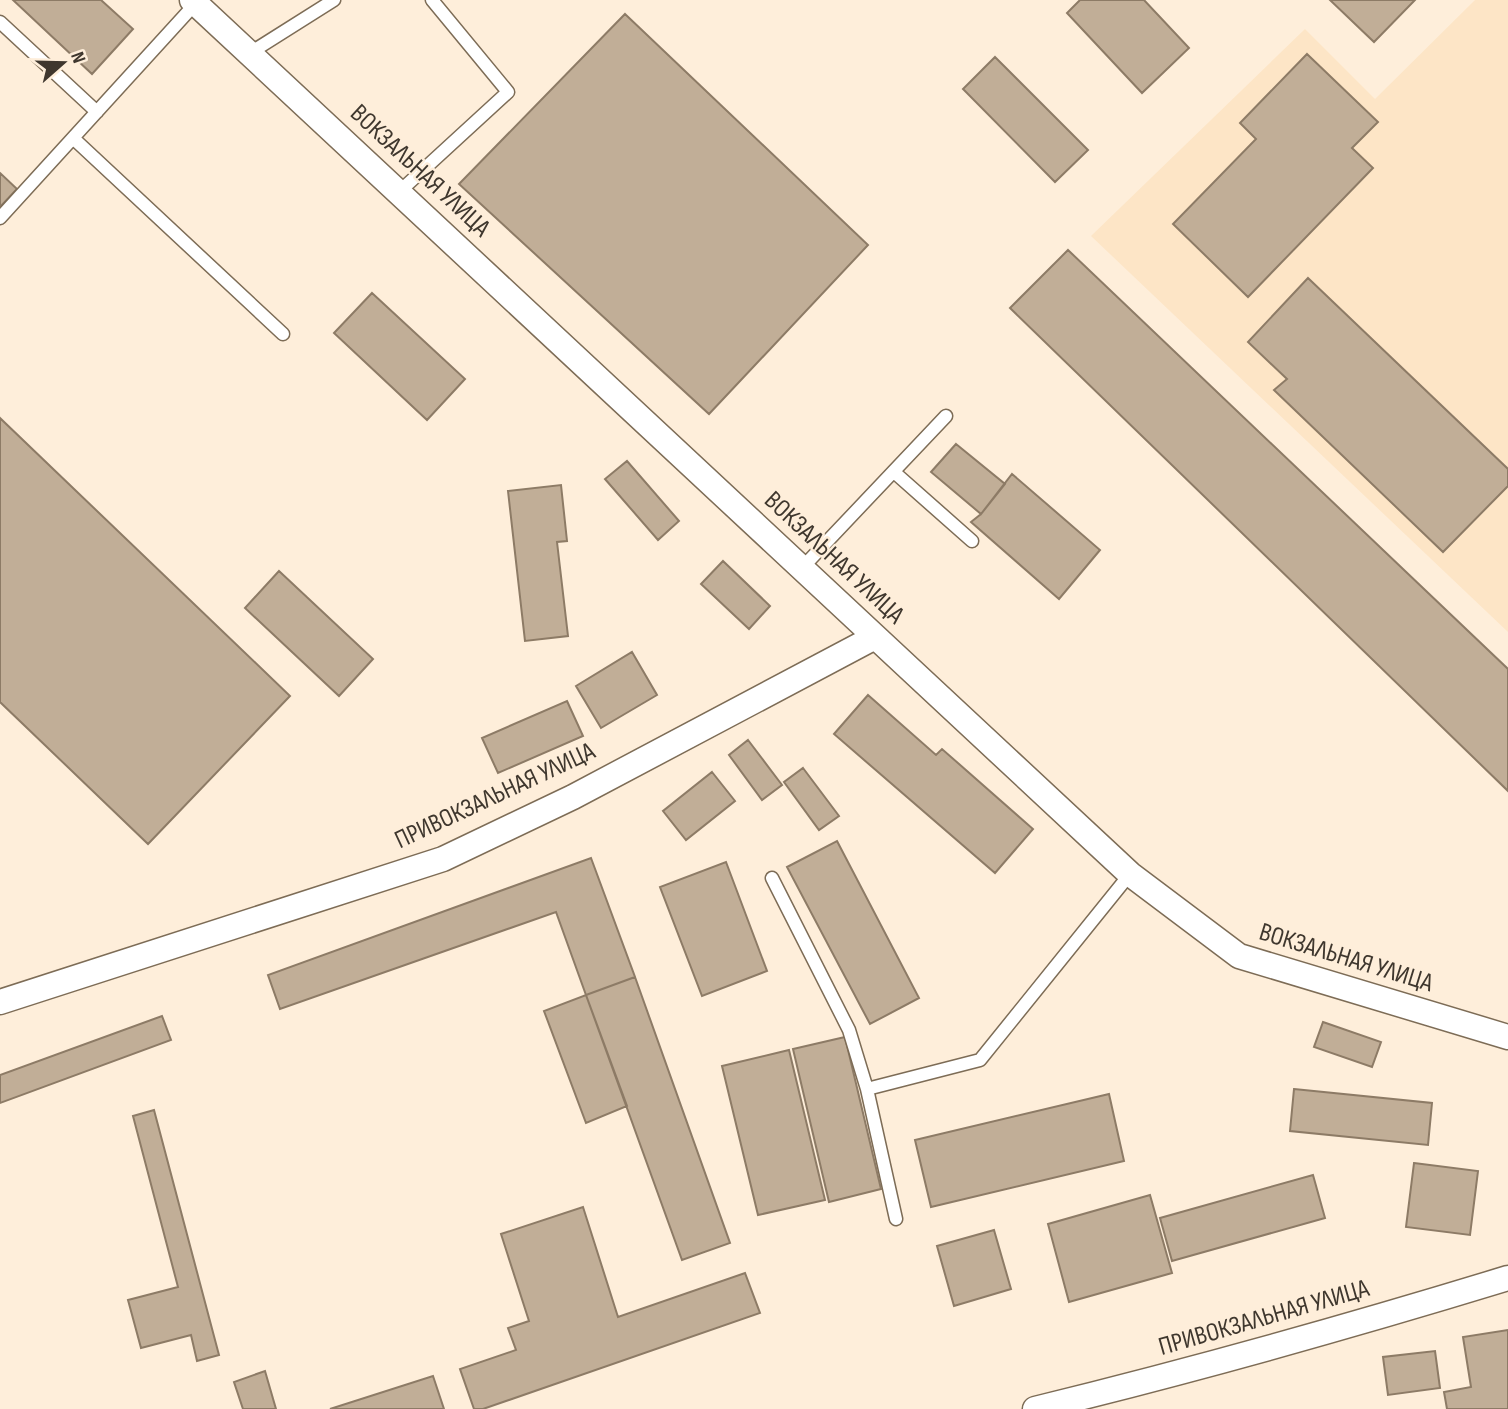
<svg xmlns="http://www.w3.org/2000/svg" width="1508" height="1409" font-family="'Sofia Sans Condensed',sans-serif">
<rect width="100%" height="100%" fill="#feeeda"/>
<!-- built -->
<path fill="#fde5c6" d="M1475 0H1508V632L1091 236 1305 29 1375 99Z"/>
<!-- building -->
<path fill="#c1ae97" stroke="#8d7b66" stroke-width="2" d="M13 0H101L133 29 92 74Z
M1080 0H1144L1189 48 1142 93 1067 13Z
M1330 0H1415L1374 42Z
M625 14 868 245 709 414 459 184Z
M1307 54 1378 122 1352 148 1373 168 1248 297 1173 224 1256 139 1240 123Z
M995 57 1088 150 1055 182 963 89Z
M0 173 17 189 0 207Z
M1068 250 1508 669V791L1010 308Z
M1308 278 1508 469V486L1443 552 1274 390 1287 379 1248 342Z
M372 293 465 379 427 420 334 333Z
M0 418 290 696 148 844 0 702Z
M956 444 1005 484 981 514 931 472Z
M627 461 679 521 658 540 605 479Z
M1012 474 1100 550 1059 599 971 522 981 514Z
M561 485 567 541 557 542 568 636 525 641 508 491Z
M723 561 770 606 749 629 701 584Z
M279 571 373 659 339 696 245 608Z
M632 652 657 695 601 728 576 686Z
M868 695 936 755 942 749 1033 829 995 873 834 734Z
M567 701 583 736 498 773 482 738Z
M748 740 782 785 762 800 729 755Z
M803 768 839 816 819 830 784 782Z
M712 772 735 801 686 840 663 811Z
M837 841 919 998 870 1024 787 867Z
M591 858 635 977 586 995 556 912 280 1009 268 975Z
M726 862 767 971 702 996 660 887Z
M635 977 730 1243 682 1260 586 995Z
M586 995 627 1106 586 1123 544 1011Z
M162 1016 171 1040 0 1103V1075Z
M1323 1022 1381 1042 1372 1067 1314 1047Z
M845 1037 881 1189 829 1202 793 1049Z
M789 1050 825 1200 758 1215 722 1066Z
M1294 1089 1432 1103 1428 1145 1290 1131Z
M1109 1094 1124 1161 931 1207 915 1140Z
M154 1110 219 1355 197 1361 191 1335 141 1348 128 1300 178 1287 133 1116Z
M1414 1163 1478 1171 1470 1235 1406 1227Z
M1313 1175 1325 1218 1172 1261 1160 1218Z
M1150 1195 1172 1273 1069 1302 1048 1224Z
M583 1207 618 1317 745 1273 760 1313 483 1409H474L460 1369 516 1350 508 1328 529 1321 501 1234Z
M994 1230 1011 1289 954 1306 937 1246Z
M1508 1330V1409H1447L1444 1392 1471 1387 1463 1337Z
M1435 1351 1440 1388 1388 1395 1383 1357Z
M265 1371 276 1409H243L234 1382Z
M433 1376 444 1409H330Z"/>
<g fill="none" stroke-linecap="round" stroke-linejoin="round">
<!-- service casing -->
<g stroke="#7d6c56" stroke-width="15">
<path id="service" d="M0 22 97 112
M250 53 334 0
M73 138 283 334
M399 192 508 92 432 0
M0 218 196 3
M894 472 972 541
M802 568 946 416
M772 878 849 1030 867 1089 980 1060 1130 874
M867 1089 896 1219"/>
</g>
<!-- minor casing -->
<g stroke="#7d6c56" stroke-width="27">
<path id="minor" d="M192 0 1130 874 1239 956 1508 1037
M0 1002 443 859 573 797 875 637
M1035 1409C1194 1370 1351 1326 1508 1278"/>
</g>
<!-- service -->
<use href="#service" stroke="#fff" stroke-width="12"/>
<!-- minor -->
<use href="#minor" stroke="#fff" stroke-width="24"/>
</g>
<g text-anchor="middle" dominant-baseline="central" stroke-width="5" stroke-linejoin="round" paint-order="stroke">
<!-- street labels -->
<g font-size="26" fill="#3f372e" stroke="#feeeda">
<text transform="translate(420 171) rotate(43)">ВОКЗАЛЬНАЯ УЛИЦА</text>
<text transform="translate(834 558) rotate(43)">ВОКЗАЛЬНАЯ УЛИЦА</text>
<text transform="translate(495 796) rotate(-25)">ПРИВОКЗАЛЬНАЯ УЛИЦА</text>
<text transform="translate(1346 958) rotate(17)">ВОКЗАЛЬНАЯ УЛИЦА</text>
<text transform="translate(1264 1318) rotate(-16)">ПРИВОКЗАЛЬНАЯ УЛИЦА</text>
</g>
</g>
<!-- north arrow -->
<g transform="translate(63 63) rotate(70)" stroke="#feeeda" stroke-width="5" paint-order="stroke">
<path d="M0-5L12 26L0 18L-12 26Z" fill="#3f372e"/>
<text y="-10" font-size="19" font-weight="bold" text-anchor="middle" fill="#3f372e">N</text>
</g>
</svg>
